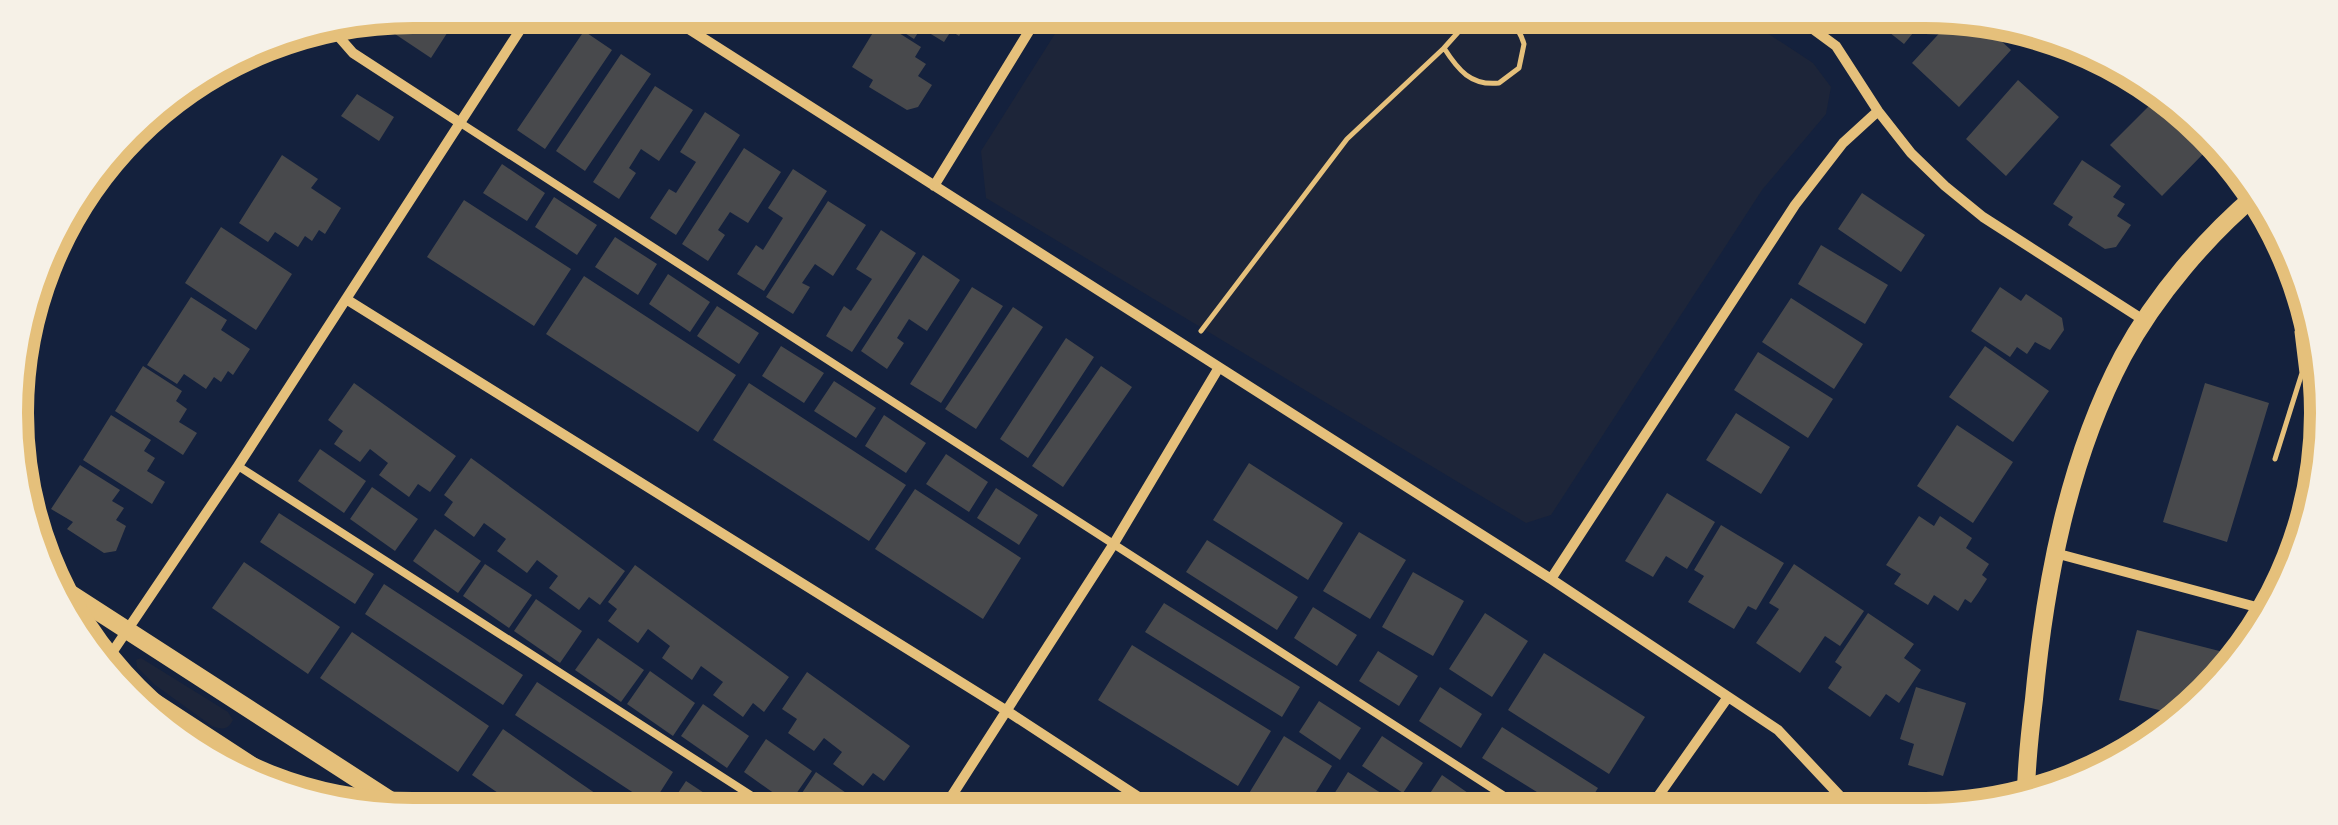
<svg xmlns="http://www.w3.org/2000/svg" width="2338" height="825" font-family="Commissioner,sans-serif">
<rect width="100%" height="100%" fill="#14213d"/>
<!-- green -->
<path fill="#1d2539" d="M1070 10H1732L1813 63 1831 87 1826 114 1762 190 1551 515 1526 523 986 198 981 151Z
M141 658 228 712 233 720C228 730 222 730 212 726L155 685 137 667 136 660Z"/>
<!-- building -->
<path fill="#48494c" d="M413 10H462L431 58 371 18Z
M889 10H983L972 29 966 25 959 36 951 31 944 42 921 28 914 39 883 19Z
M1861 10H1925L1931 11 1904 44Z
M1957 14 1975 17 2011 50 1959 107 1912 63Z
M880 21 921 47 915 57 926 64 918 76 932 85 918 107 907 110 869 87 873 80 852 67Z
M584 31 612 50 545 149 517 130Z
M621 54 651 74 585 171 556 151Z
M2018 80 2059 117 2006 176 1966 139Z
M655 86 693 110 659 161 641 149 629 168 636 173 619 199 593 182Z
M357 94 394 117 379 141 341 116Z
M2153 102 2204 153 2162 196 2110 145Z
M705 112 740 135 676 235 650 218 669 189 676 193 696 162 680 152Z
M744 148 781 172 748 223 730 212 718 230 725 235 708 261 682 244Z
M282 155 318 179 311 188 341 208 325 234 319 230 312 241 305 236 298 247 275 232 268 242 239 223Z
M2082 160 2121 186 2113 197 2125 204 2117 216 2131 225 2116 247 2105 249 2068 225 2073 217 2053 204Z
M502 164 545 193 527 221 483 193Z
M793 169 827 191 764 291 737 274 756 245 763 250 783 218 768 208Z
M1862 193 1925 235 1901 272 1838 229Z
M554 197 597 225 577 255 535 227Z
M464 200 571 269 534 326 427 257Z
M828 201 866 225 833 276 815 264 802 283 810 287 793 314 766 297Z
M221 227 292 274 256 330 185 283Z
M881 230 916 253 852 352 826 336 844 306 851 311 872 279 856 269Z
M615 237 657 264 638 295 595 267Z
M1821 245 1888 285 1865 324 1798 284Z
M923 255 960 280 927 331 909 319 897 338 904 343 887 369 861 351Z
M668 274 710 302 690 332 649 304Z
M584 276 736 375 698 432 546 334Z
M972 287 1003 306 941 403 910 384Z
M2000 287 2021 301 2026 294 2062 318 2064 330 2050 350 2035 342 2027 354 2017 347 2010 357 1971 331Z
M191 297 227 320 221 330 250 349 233 375 228 371 221 382 214 377 206 389 184 374 177 384 147 365Z
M1791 298 1863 344 1834 389 1762 342Z
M717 306 759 333 739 364 697 336Z
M1013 307 1043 327 976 429 945 409Z
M1066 338 1094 357 1028 458 1000 439Z
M781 346 824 373 804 403 762 376Z
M1985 346 2049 391 2013 442 1949 397Z
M1758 352 1833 399 1808 438 1734 390Z
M143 366 182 391 176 401 187 409 179 422 197 433 183 455 115 411Z
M1101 366 1132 387 1063 487 1032 466Z
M834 381 876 408 856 438 814 411Z
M354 383 456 456 430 492 418 484 409 497 379 475 388 463 370 449 360 462 334 444 343 431 328 420Z
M749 383 906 485 869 541 713 440Z
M2205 383 2269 403 2227 542 2163 522Z
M1736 413 1790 447 1761 494 1706 460Z
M111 415 151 440 144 451 155 458 147 471 165 482 152 504 83 460Z
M884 415 926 443 906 473 865 446Z
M1957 425 2013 462 1973 523 1917 486Z
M320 449 366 481 344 513 298 481Z
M946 454 988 482 969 512 926 484Z
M471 458 625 571 600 605 589 597 579 610 549 588 558 576 537 560 527 573 497 551 506 539 484 523 474 537 444 515 453 502 444 495Z
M1249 463 1343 523 1308 580 1213 520Z
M80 465 120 490 112 501 124 508 116 520 126 526 116 551 104 553 67 529 73 522 51 509Z
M372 487 418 519 395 551 350 519Z
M996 488 1038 515 1019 545 977 518Z
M915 489 1021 558 983 619 875 549Z
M1667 493 1715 522 1687 569 1666 556 1653 577 1625 561Z
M279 513 374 574 355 604 260 542Z
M1919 516 1934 526 1940 516 1972 538 1966 548 1989 564 1982 575 1987 579 1978 593 1971 603 1965 599 1958 611 1934 595 1928 605 1894 584 1901 574 1886 565Z
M1721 525 1784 563 1756 610 1748 606 1734 629 1688 602 1704 576 1694 570Z
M435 529 481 561 458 593 413 561Z
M1359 532 1406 560 1370 619 1323 591Z
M1207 540 1298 597 1277 630 1186 572Z
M244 562 340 627 308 674 212 608Z
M485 564 532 595 509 628 463 596Z
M1794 564 1864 611 1840 646 1825 636 1800 673 1756 643 1779 609 1769 603Z
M635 565 789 677 764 712 753 703 743 717 713 695 723 682 701 666 692 680 662 658 670 646 648 629 638 643 608 621 617 609 608 602Z
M1413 572 1464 601 1433 656 1382 627Z
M384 584 523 675 503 705 365 614Z
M536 599 582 631 560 663 514 631Z
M1164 603 1300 687 1282 717 1145 632Z
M1313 607 1357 635 1337 666 1294 638Z
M1485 613 1528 641 1492 697 1449 669Z
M1868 613 1914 644 1904 658 1921 670 1899 703 1886 694 1870 717 1828 688 1842 667 1835 662Z
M2137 630 2239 656 2187 717 2119 700Z
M352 632 489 726 458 772 320 678Z
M598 638 644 670 621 702 575 670Z
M1132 645 1271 731 1238 786 1098 700Z
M1378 651 1418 676 1399 706 1359 681Z
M1544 653 1645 717 1609 774 1508 710Z
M650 671 695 703 673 736 627 704Z
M807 672 910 746 884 781 873 773 863 786 833 764 842 752 824 738 814 751 788 733 797 719 782 709Z
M537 682 673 772 652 805 515 715Z
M1440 687 1482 714 1461 748 1419 721Z
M1916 687 1966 703 1943 776 1908 765 1914 744 1900 739Z
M1319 701 1361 728 1340 760 1299 732Z
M703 704 749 736 727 768 681 736Z
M1502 727 1598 788 1583 812H1569L1482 758Z
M503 729 570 776 627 815H530L472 775Z
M1284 736 1332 766 1303 813H1277L1248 795Z
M1382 736 1423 763 1403 793 1362 766Z
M766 739 812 771 789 804 744 772Z
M816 772 862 804 856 814H808L794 805Z
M1348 772 1395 802 1388 813H1322Z
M1442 775 1497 813H1429L1421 807Z
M686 781 736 814H664Z
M1740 792 1764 812H1724Z
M1026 799 1049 814H1017Z"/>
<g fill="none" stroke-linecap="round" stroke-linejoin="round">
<!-- path -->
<path stroke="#e5c07b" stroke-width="5" d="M1478 10 1444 48C1458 70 1471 86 1499 83L1519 68 1524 44C1517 21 1505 16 1483 10
M2299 284C2285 299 2291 318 2312 323
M1201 331 1347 139 1444 48
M2302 373 2322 400
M2275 459 2302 373 2297 332 2303 321"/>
<!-- service -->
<path stroke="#e5c07b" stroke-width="8" d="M459 122 1529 812
M238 466 780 814"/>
<!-- minor -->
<path stroke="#e5c07b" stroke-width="10" d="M659 10 1551 579 1778 730 1855 812
M1787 10 1836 46 1878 111 1911 153 1945 186 1983 217 2145 321
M336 25 339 37 353 53 459 122
M934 186 1042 10
M346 299 1007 711 1163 813
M2055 553 2275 612
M1551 579 1795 205 1843 143 1878 111
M105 663 238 466 533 10
M1647 812 1728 697
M940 814 1113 545 1218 369"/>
<!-- tertiary -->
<path stroke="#e5c07b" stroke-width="18" d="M54 583 413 815
M125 683 301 798
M2026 797C2026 764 2030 731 2034 699 2045 583 2068 460 2123 356 2156 295 2206 237 2258 193"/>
</g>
<!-- crop -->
<path d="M0 0H2338V825H0ZM413 28H1925A385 385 0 0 1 2310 413V413A385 385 0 0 1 1925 798H413A385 385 0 0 1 28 413V413A385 385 0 0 1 413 28Z" fill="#f6f1e7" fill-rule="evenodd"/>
<path fill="none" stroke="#e5c07b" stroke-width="12" d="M413 28H1925A385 385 0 0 1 2310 413V413A385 385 0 0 1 1925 798H413A385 385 0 0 1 28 413V413A385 385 0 0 1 413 28Z"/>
</svg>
